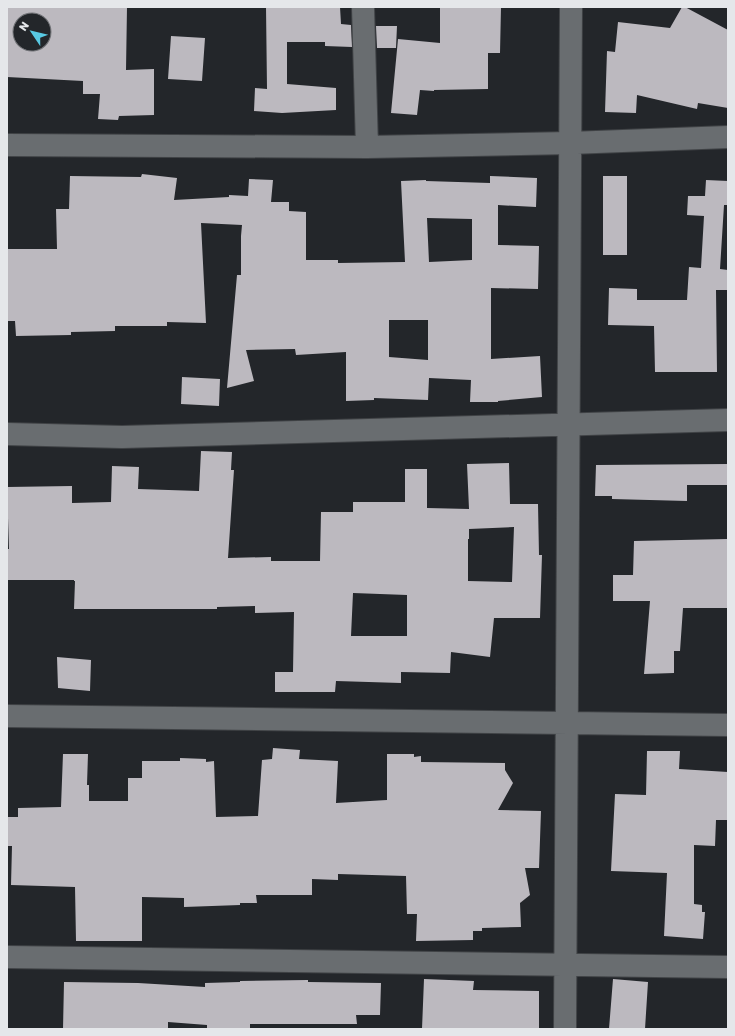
<svg xmlns="http://www.w3.org/2000/svg" width="735" height="1036" font-family="'Golos Text',sans-serif">
<rect width="100%" height="100%" fill="#23262a"/>
<!-- building -->
<path fill="#bcb9bf" fill-rule="evenodd" d="M7 7H127L126 70 154 69V115L119 116 118 120 98 119 100 94H83V81L7 77ZM20 20H44V44H20Z
M266 7H340L341 24 351 25 352 47 325 46V42H287V84L336 88V110L282 113 254 111 255 88 267 89Z
M440 7H501L500 53H488V89L434 90V91L420 90 417 115 391 113 398 39 440 43Z
M682 7H685L728 30V108L698 103 697 109 637 95 636 113 605 112 607 51 615 52 618 22 670 28Z
M376 26H397L396 48H377Z
M171 36 205 38 202 81 168 79Z
M142 174 177 178 174 200 229 197V195L248 196 249 179 273 180 271 202H289V211L306 212V260H338V263L405 262 401 181 426 180V181L490 183V176L537 178 536 207 498 205V245L539 246 538 289 491 288V359L540 356 542 397 498 401V402H470L471 380 429 378 428 400 374 398V400L346 401V352L296 355 295 349 246 350 254 381 227 388 237 275H241V236L242 225 201 223 206 323 167 322V326H115V331L71 332V335L16 336 15 321H7V249H57L56 209H69L70 176 141 177ZM427 218 472 219V260L429 262ZM389 320H428V360L389 357Z
M603 176H627V255H603Z
M706 180 728 181V205H724L720 269 728 270V290H716L717 372H655L654 326 608 325 609 288 637 289V300H687L689 267 701 268 704 216 687 215 688 196H705Z
M182 377 220 379 219 406 181 404Z
M201 451 232 452 231 470H234L228 558 271 557V561H320L321 512H353V502H405V469H427V508L469 509 467 464 509 463 510 504H538L539 555H542L540 618H494L490 657 451 652 450 673 401 672V683L336 681 335 692H275V672H293L294 612 255 613V606L217 607V609H74L75 581H74V580H7V549H9L7 487 72 486V503L111 502 112 466 139 467 138 489 199 491ZM514 527 512 582 468 581V539H469V529ZM353 593 407 595V636H351Z
M728 464V485H687V501L612 499V496H595L596 465Z
M728 539V608H683L680 651H674V673L644 674 650 601H613V575H633L634 541Z
M57 657 91 660 90 691 58 688Z
M273 748 300 750 299 759 338 761 336 803 387 800V754H414V757L421 756V762L505 763V770L513 783 498 810 541 811 539 868H525L530 895 520 903 521 927 482 928V931H473V940L416 941 417 914H407L406 876 338 874V880L312 879V895H256L257 903H240V905L184 907V898L142 897V941H76L75 887 11 885 12 846H7V817H18V808L61 807 63 754H88L87 785H89V801H128V778H142V761H180V758L206 759V762L214 761 216 817 258 816 262 760 272 759Z
M647 751H680L679 769 728 772V820H716L715 846 694 845V904L702 905V912H705L703 939 664 936 667 873 611 871 615 794 646 795Z
M424 979 474 981 473 990 539 991V1029H422Z
M613 979 648 982 645 1029H609Z
M308 980V982L381 983 380 1015H356L357 1024H250V1029H207V1025L168 1022V1029H63L64 982 138 983 205 987V983L240 982V981Z"/>
<g fill="none" stroke-linecap="round" stroke-linejoin="round">
<!-- minor casing -->
<g stroke="#404346" stroke-width="24">
<path id="minor" d="M363 7 367 147
M7 145 367 147 570 143 728 137
M7 434 122 437 728 420
M7 716 728 725
M7 957 728 967
M565 1029 571 7"/>
</g>
<!-- minor -->
<use href="#minor" stroke="#696d70" stroke-width="22"/>
</g>
<!-- border -->
<rect width="735" height="1036" fill="none" stroke="#e5e7ea" stroke-width="16"/>
<!-- north arrow -->
<g transform="translate(32 32) rotate(305)"><circle r="19" fill="#23262a" stroke="#717377"/>
<path d="M0-3L7 15L0 10L-7 15Z" fill="#58c9e3"/>
<text y="-6" font-size="11" font-weight="bold" text-anchor="middle" fill="#e5e7ea">N</text>
</g>
</svg>
